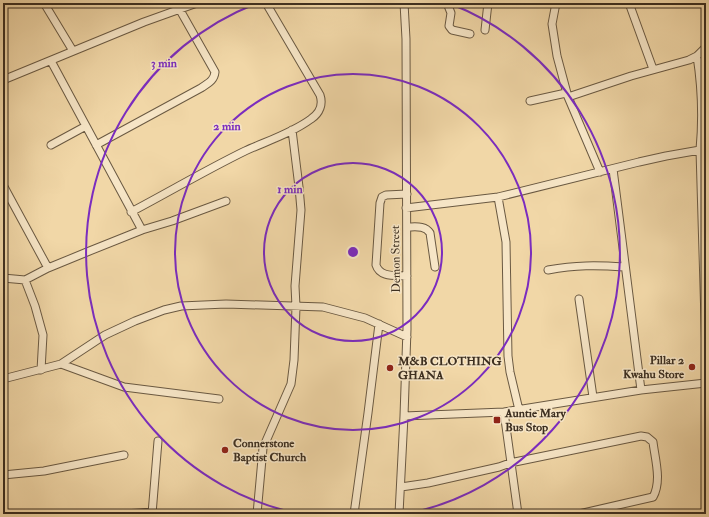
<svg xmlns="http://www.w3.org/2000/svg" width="709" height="517" font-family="'IM FELL Double Pica',serif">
<rect width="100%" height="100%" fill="#f1d7a7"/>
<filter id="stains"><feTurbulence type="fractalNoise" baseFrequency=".005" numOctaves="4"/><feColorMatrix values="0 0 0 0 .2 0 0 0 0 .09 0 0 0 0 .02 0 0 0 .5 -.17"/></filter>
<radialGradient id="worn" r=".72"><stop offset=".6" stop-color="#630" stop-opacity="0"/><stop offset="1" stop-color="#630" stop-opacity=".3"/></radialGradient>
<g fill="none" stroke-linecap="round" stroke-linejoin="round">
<!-- street casing -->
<g stroke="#6a5942" stroke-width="9">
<path id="street" d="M44 3 73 51
M447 3 451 13 449 26 452 30 470 34
M556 3 552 24 557 56 568 97 600 172
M629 3 653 69
M485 30 488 3
M697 56C702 88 703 118 700 150L706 355
M51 61 142 230
M3 80 144 22 197 3
M568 97 631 76 689 60 697 56 706 47
M530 101 566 93
M51 145 86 126
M96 145 201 88C208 83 214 81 215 72L176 3
M613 169 641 390
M3 185 48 268
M407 194 386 195 382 197 380 203 376 265C380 278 396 275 407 276
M498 197 506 242 508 356 510 372 519 410
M406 208 498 197 639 162 666 156 700 150
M131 212C169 192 206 170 245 151 267 141 292 133 311 119 320 113 323 104 320 95L266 3
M407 227C415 227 425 225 430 233L435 267
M548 270C576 265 596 265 624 267
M3 278 25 280 48 268 87 252 142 230 172 221 226 201
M25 280 35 306 43 335 41 370
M579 299 593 397
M61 364 124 387 219 399
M3 379 61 364 105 335 135 321 164 310 181 306 226 304 323 307 365 318 407 337
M504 412 518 514
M404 416 504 412 641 390 706 383
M3 475 44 471 124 455
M401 487 428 483 499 467 510 463 641 436 647 437 653 442C655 459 662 481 653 497L579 514
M125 514 153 512
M152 514 158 441
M257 514 263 448 291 384 294 360 296 307 295 286 301 210 299 187 292 130
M354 514 368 413 379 324
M399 514 404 416 407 329 406 39 404 3"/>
</g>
<!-- street -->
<use href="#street" stroke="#f6e5c6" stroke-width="7"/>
</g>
<!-- distance rings -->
<g fill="none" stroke="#7b2cbf" stroke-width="2">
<circle cx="353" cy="252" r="89"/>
<circle cx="353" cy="252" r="178"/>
<path d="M300 514A267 267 0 0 1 255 4M451 4A267 267 0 0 1 406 514"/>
</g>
<!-- markers -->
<g fill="#8f2418" stroke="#f6e5c6" stroke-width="1.5">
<circle cx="692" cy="367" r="4"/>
<circle cx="390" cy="368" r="4"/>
<rect x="493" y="416" width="8" height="8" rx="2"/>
<circle cx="225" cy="450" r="4"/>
</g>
<g text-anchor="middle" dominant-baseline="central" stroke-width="3" stroke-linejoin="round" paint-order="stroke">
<!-- street labels -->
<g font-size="12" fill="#3d2f20" stroke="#f6e5c6">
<text transform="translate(396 259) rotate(-91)">Demon Street</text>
</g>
<!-- poi labels -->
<g font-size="12" font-weight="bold" fill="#3d2f20" stroke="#f6e5c6" text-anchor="start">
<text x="684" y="360" text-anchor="end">Pillar 2<tspan x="684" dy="14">Kwahu Store</tspan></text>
<text x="398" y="361">M&amp;B CLOTHING<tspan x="398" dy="14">GHANA</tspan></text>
<text x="505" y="413">Auntie Mary<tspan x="505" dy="14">Bus Stop</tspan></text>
<text x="233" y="443">Connerstone<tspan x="233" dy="14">Baptist Church</tspan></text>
</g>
</g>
<circle cx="353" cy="252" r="6" fill="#7b2cbf" stroke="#f6e5c6" stroke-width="2"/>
<g font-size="12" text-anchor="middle" font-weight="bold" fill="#7b2cbf" stroke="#f6e5c6" stroke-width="3" stroke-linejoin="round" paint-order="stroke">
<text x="164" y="67">3 min</text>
<text x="227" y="130">2 min</text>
<text x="290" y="193">1 min</text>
</g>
<!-- margin -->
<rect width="709" height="517" fill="none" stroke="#f1d7a7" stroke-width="16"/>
<rect x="4" y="4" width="701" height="509" fill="none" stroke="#3d2f20" stroke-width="2"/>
<rect x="8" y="8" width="693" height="501" fill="none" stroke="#3d2f20"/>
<rect width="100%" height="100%" filter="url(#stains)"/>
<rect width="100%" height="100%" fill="url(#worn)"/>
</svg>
